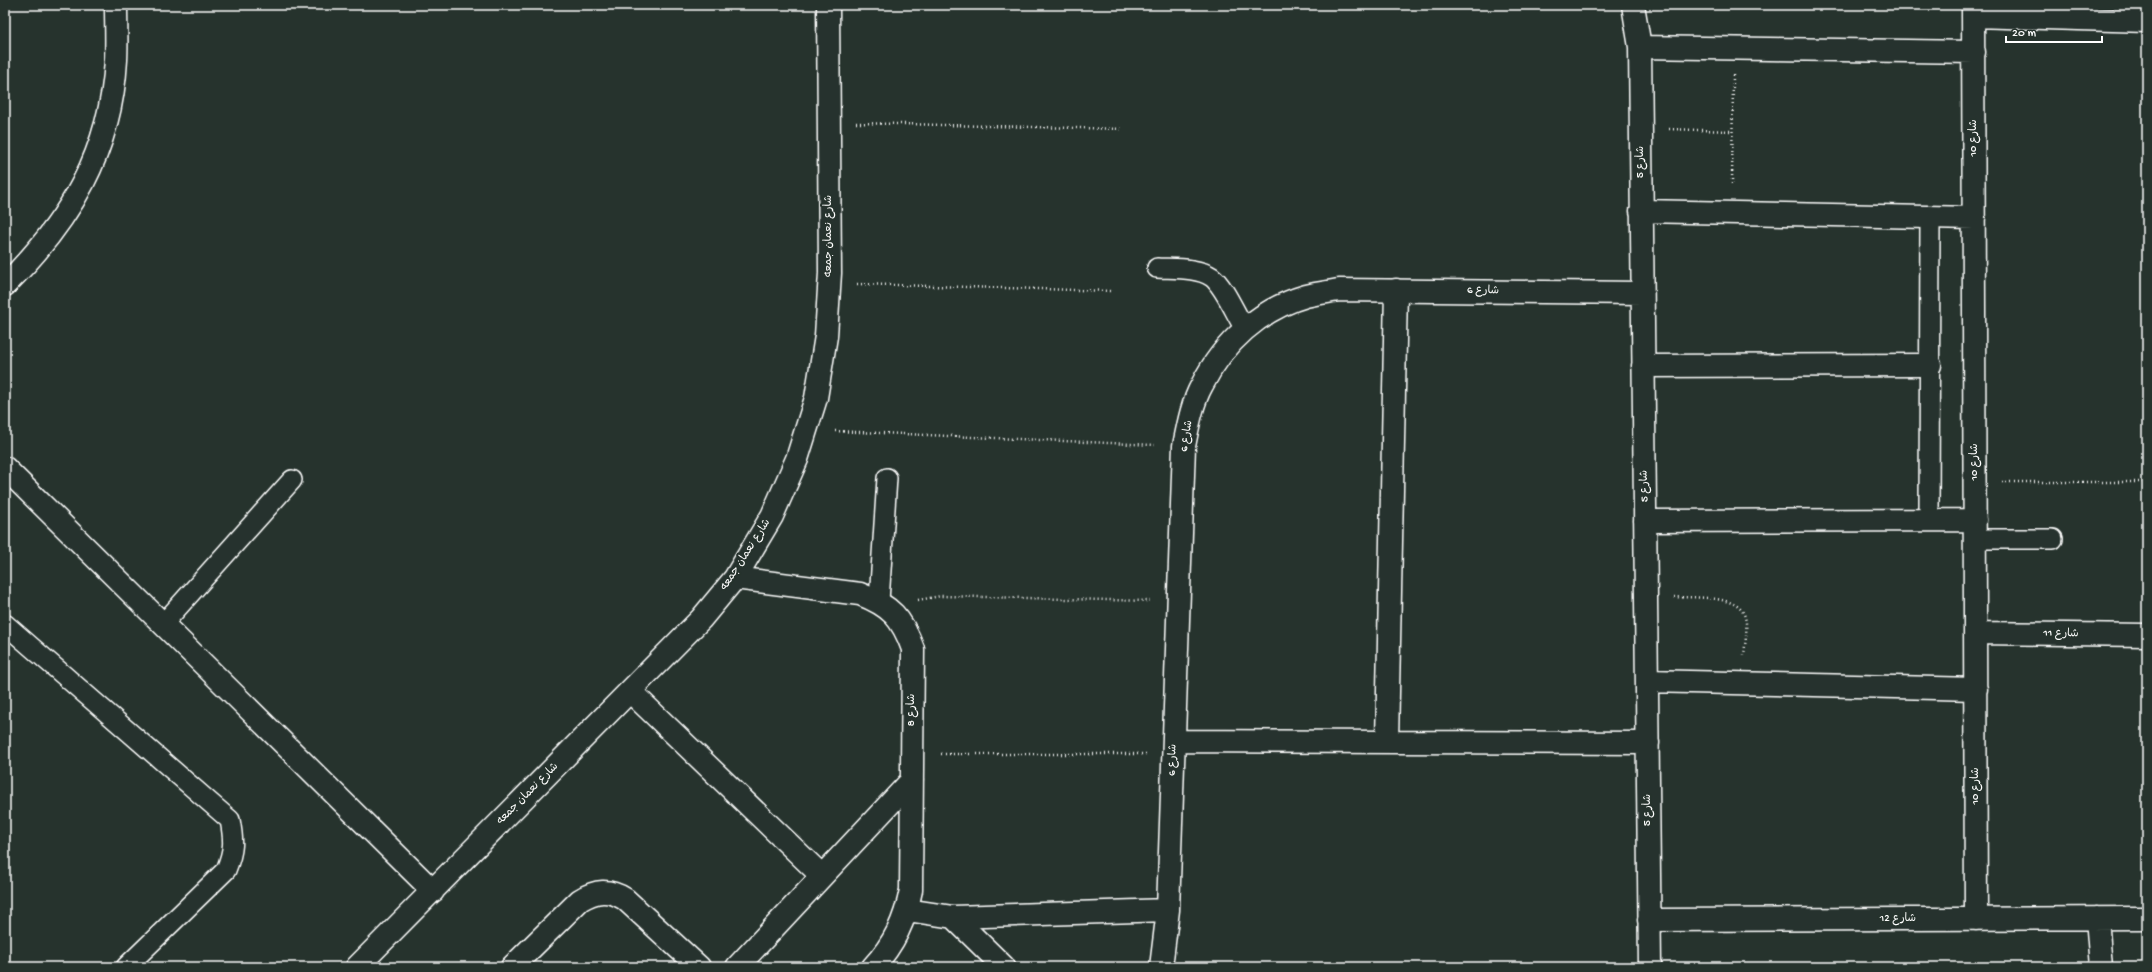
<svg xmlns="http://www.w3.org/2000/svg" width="2152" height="972" font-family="'Gochi Hand','Playpen Sans Arabic',sans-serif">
<rect width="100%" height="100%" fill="#26332d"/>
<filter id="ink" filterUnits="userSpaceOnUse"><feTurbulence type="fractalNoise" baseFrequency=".025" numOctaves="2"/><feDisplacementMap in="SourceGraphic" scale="8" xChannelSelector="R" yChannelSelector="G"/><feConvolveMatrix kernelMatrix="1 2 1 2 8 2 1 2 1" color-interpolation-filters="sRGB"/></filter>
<g filter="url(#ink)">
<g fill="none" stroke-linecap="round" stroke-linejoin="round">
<!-- lane casing -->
<g stroke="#fff" stroke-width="22">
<path id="lane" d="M1157 268C1173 269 1198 267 1212 277 1224 286 1236 315 1245 329
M1929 520 1930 217
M1975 539H2053
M879 601 887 478
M5 624 230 820C234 841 234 850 226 870L126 967
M163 624 292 480"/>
</g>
<!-- street casing -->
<g stroke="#fff" stroke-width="25">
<path id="street" d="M1633 5 1640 47 1650 967
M1973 5 1976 919
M1973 16 2147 21
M1640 47 1974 52
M1641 211 1974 218
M5 285C70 221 111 152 116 60 117 42 116 23 116 5
M1643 366 1930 365
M5 468 433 891
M1645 521 1975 520
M735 578 860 594C891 606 902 618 913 649L911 890C905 921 894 944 873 967
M1976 633 2147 635
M1647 681 1976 689
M630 691 822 876
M1174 741 1648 743
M1387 742 1396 290
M907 910 953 917 1168 910
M953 917 1004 967
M2097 918 2101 967
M1649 920 2147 918
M357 967 701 619 735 578 772 516 797 459 816 398 826 336 830 273 828 5
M512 967 580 900C596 890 609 889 625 899L699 967
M737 967 912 780
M1161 967 1168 910 1184 446C1188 426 1192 403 1202 385 1223 343 1260 309 1306 296 1317 293 1328 292 1339 290L1642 293"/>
</g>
<!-- path -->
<path stroke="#fff" stroke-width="2.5" stroke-dasharray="1 3" stroke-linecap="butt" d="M856 123 1123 129
M1669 129 1732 131
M1732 184 1733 75
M857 284 1113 291
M835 431 1155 445
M2002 482H2147
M1674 597C1694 598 1739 594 1745 617 1748 629 1745 643 1744 655
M918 600 941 596 1150 601
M941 754H1146"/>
<!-- lane -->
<use href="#lane" stroke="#26332d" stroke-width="19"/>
<!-- street -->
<use href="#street" stroke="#26332d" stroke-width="22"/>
</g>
</g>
<g text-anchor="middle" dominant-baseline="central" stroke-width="4" stroke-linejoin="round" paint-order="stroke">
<!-- street labels -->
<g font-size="11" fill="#fff" stroke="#26332d">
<text transform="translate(1974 138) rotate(-90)">شارع 10</text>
<text transform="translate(1641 162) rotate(-90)">شارع 5</text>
<text transform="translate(829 236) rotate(-90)">شارع نعمان جمعه</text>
<text transform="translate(1483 291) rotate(1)">شارع 6</text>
<text transform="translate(1187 436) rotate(-81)">شارع 6</text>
<text transform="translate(1975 462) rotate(-90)">شارع 10</text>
<text transform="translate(1645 486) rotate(-91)">شارع 5</text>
<text transform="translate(746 555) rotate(-57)">شارع نعمان جمعه</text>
<text transform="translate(2061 634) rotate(1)">شارع 11</text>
<text transform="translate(912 710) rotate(-90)">شارع 8</text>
<text transform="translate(1173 760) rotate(-88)">شارع 6</text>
<text transform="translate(1976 786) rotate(-90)">شارع 10</text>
<text transform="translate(528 794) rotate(-45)">شارع نعمان جمعه</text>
<text transform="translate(1648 810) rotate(-90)">شارع 5</text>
<text x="1898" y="919">شارع 12</text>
</g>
</g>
<!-- margin -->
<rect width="2152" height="972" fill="none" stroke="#26332d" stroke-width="20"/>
<rect x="10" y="10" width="2132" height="952" fill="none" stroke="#fff" stroke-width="1.5" filter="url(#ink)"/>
<!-- scale -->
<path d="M2006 36v6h96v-6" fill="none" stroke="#ffffff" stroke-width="2"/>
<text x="2012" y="36" font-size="12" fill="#ffffff" stroke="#26332d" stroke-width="3" paint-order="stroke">20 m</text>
</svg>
